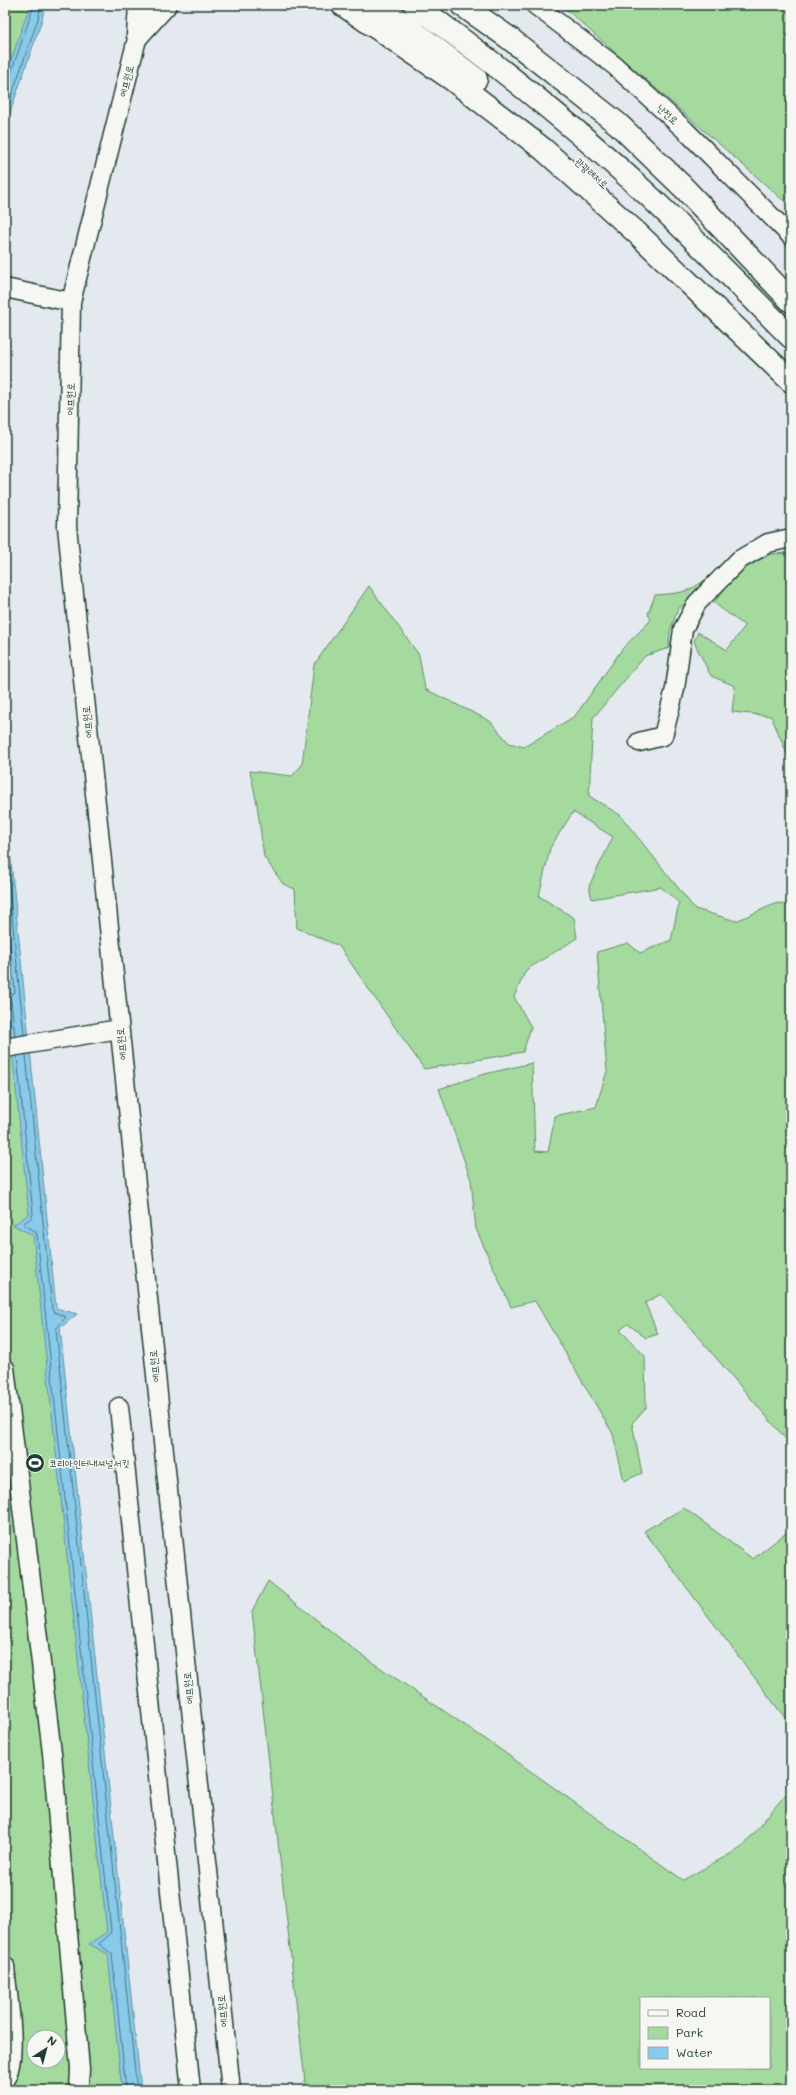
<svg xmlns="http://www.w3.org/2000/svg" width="796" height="2095" font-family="Mali,'Poor Story',sans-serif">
<rect width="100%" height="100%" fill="#e3e9ee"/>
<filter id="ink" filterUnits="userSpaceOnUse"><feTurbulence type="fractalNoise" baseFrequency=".025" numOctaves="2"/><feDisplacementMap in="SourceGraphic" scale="8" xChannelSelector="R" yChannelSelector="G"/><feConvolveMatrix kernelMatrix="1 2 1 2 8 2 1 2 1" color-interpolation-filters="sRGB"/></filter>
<g filter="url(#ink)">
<!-- green -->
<path fill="#a4da9d" stroke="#628c68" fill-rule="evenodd" d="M5 5H32L28 32 5 136Z
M561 5H791V207L776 194Z
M791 553V757L788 756 771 716 732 712 735 686 711 676 694 642 698 632 727 650 745 626 714 603 735 574 770 554Z
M718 569 701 591 678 609 670 631 669 648 645 656 593 718 589 796 620 815 695 909 736 921 777 903 791 906V1445L661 1294 645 1303 658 1334 646 1338 628 1324 620 1330 645 1356 646 1408 632 1423 642 1473 624 1481 613 1434 535 1301 511 1307 476 1229 471 1180 439 1089 481 1075 532 1063 535 1151 548 1152 555 1116 596 1107 607 1071 597 952 628 943 640 953 671 940 679 903 661 887 592 899 589 886 613 837 573 812 550 848 539 896 574 918 577 938 526 970 514 997 531 1027 523 1052 424 1069 339 946 297 928 295 889 283 884 264 857 257 804 250 771 292 776 302 765 314 665 369 586 419 655 425 689 490 721 509 743 524 747 575 716 623 648 651 620 648 614 655 595C688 593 692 591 718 569Z
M5 889 132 2090H5ZM34 2037H58V2061H34Z
M684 1508 753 1559 791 1529V1726L644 1531Z
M268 1581 357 1652 494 1745 683 1880 741 1848 791 1788V2090H306L252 1611ZM641 1998H769V2068H641Z"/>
<!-- water -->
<path fill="#89c9ea" stroke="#5f91a1" d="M30 5H45L42 20 5 127V78Z
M5 802 56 1308 77 1314 60 1328 141 2090H122L108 1954 89 1944 107 1932 33 1235 13 1225 29 1214 5 982Z"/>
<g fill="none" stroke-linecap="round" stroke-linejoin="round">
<!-- shore -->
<path stroke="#49757d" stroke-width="1" d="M5 76 11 73 34 5
M5 115 38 19 41 5
M5 846 24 1035
M5 898 15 992 13 994 5 992
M5 997 11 1001 15 1036
M26 1055 52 1309 54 1312 66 1317 56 1329 137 2090
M17 1056 33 1213 32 1217 23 1224 35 1231 37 1235 111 1931 109 1935 99 1944 112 1954 126 2090"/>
<!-- minor casing -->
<g stroke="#1f3d34" stroke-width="21">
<path id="minor" d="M535 5 615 66 685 130 791 236
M143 22 138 35 71 302 67 527 231 2090
M5 288 71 302
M639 742 663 736 675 689 683 629 697 603 739 560 768 543 791 538
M5 1048 119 1029
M5 1368 52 1753 80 2069 79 2090
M119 1407 191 2090
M5 1966C7 1993 19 2057 5 2079"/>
</g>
<!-- highway casing -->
<g stroke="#1f3d34" stroke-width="25">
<path id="highway" d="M343 5 453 80 543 149 637 233 791 381
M375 5 392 15 476 79
M415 5C496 64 576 127 649 196 698 242 744 290 791 337
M462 5 509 38 618 124 683 187 791 301
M138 35 165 5
M138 35 140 5"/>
</g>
<!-- minor -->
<use href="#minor" stroke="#f6f6f2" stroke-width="18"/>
<!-- highway -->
<use href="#highway" stroke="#f6f6f2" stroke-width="22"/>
</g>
</g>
<!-- icons -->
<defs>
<g id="stadium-disc" transform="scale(1)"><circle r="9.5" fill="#1f3d34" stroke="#f6f6f2"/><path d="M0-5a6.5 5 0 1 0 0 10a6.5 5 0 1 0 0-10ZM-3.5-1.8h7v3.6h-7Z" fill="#fff"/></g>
</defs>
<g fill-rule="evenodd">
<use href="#stadium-disc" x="35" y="1463"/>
</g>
<g text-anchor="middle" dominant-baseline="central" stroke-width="3.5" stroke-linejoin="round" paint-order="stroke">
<!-- street labels -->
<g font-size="10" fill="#1f3d34" stroke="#f6f6f2">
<text transform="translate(126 81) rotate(-76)">에프원로</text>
<text transform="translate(668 114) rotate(42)">난전로</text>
<text transform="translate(592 173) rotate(42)">관광레저로</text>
<text transform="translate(70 399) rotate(-89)">에프원로</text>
<text transform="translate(87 722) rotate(-96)">에프원로</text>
<text transform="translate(121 1044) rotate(-96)">에프원로</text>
<text transform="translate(154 1366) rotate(-96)">에프원로</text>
<text transform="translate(188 1688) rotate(-96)">에프원로</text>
<text transform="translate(222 2011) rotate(-96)">에프원로</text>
</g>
<!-- poi labels -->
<g font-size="10" fill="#1f3d34" stroke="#f6f6f2" text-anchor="start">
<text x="49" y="1463">코리아인터내셔널서킷</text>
</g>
</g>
<!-- margin -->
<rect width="796" height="2095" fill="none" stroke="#f6f6f2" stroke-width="20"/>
<rect x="10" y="10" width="776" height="2075" fill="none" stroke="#1f3d34" stroke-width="1.5" filter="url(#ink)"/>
<!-- legend -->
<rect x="640" y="1997" width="130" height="72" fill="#f6f6f2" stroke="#a0aca6"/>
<rect x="648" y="2010" width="20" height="6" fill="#f6f6f2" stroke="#a0aca6"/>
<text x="676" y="2017" font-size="12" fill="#1f3d34">Road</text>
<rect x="648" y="2027" width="20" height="12" fill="#a4da9d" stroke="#a0aca6"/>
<text x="676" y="2037" font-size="12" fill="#1f3d34">Park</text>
<rect x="648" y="2047" width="20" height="12" fill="#89c9ea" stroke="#a0aca6"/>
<text x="676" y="2057" font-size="12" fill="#1f3d34">Water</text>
<!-- north arrow -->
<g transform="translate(46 2049) rotate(36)"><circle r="19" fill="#f6f6f2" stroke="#a0aca6"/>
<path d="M0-3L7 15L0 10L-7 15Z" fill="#1f3d34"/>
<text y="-6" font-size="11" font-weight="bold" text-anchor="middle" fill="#1f3d34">N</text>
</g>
</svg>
